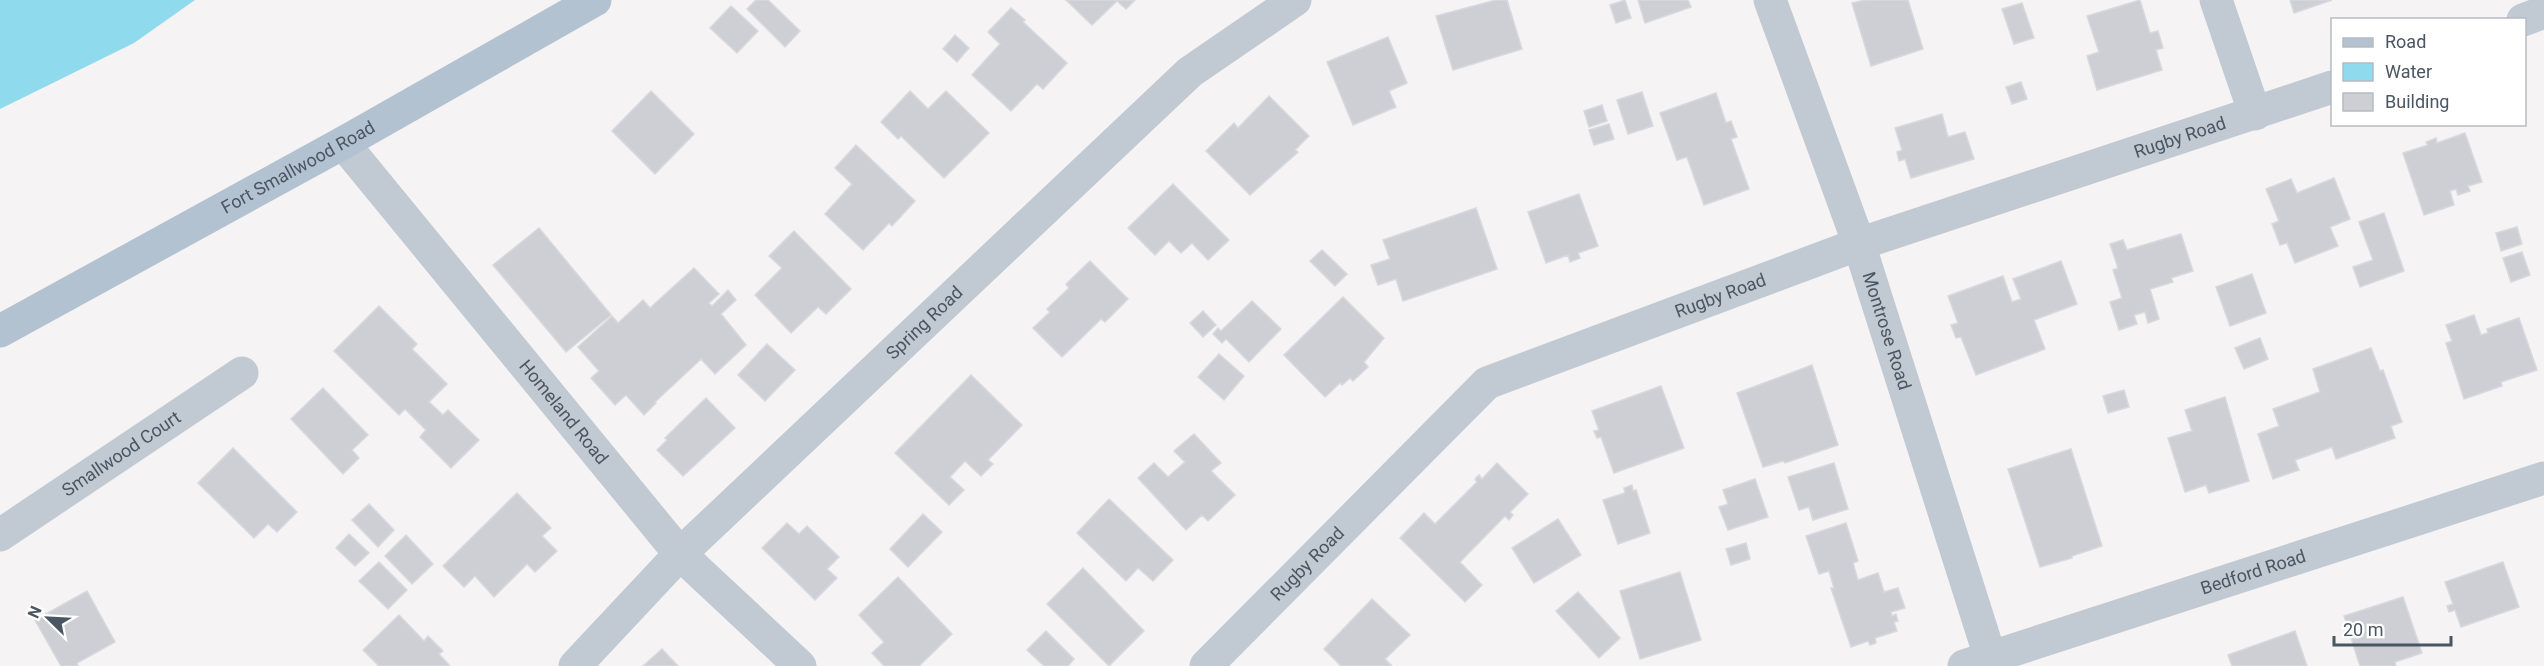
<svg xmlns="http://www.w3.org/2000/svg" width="2544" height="666" font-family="Roboto,sans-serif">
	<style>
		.water { fill: #90daee }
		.building { fill: #cdcfd5; stroke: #d7d9de; stroke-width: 1.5 }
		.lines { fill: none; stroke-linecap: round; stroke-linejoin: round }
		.street { stroke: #c1cad2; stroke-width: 33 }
		.primary { stroke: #b3c2d1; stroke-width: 33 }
		.labels { text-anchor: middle; stroke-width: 4.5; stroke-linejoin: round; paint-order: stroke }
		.street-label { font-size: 18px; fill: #4a5661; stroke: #fff }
	</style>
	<rect width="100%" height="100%" fill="#f5f3f3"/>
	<!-- water -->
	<polygon class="water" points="0,0 195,0 134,43 0,109"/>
	<!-- building -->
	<g class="building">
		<polygon points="756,0 768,0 800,31 785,47 747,9"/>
		<polygon points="1066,0 1135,0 1126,9 1117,1 1092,25"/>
		<polygon points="1496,0 1507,0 1522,49 1453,70 1436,16"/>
		<polygon points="1625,0 1631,18 1616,23 1610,5"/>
		<polygon points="1638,0 1688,0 1691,7 1645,23"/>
		<polygon points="1865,0 1908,0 1923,49 1871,66 1852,3"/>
		<polygon points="2140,0 2150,33 2158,31 2163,48 2156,50 2162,70 2097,90 2087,56 2099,52 2087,16"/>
		<polygon points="2290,0 2332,0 2294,13"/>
		<polygon points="2022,3 2034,38 2014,44 2002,9"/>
		<polygon points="731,6 758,31 737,53 710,28"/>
		<polygon points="1011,8 1025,20 1023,22 1067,63 1043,89 1037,84 1011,111 972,75 1000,44 988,32"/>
		<polygon points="955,35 969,48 957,62 943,49"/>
		<polygon points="1388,37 1407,83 1389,91 1396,107 1353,125 1327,62"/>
		<polygon points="2021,82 2027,99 2012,104 2006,87"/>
		<polygon points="651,91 694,134 655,174 612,131"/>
		<polygon points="910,91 928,109 946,91 989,133 944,178 901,136 898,139 881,122"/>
		<polygon points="1642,92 1653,126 1628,134 1617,100"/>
		<polygon points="1716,93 1726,123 1731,121 1737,137 1731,139 1749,189 1704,205 1687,157 1677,160 1660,113"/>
		<polygon points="1269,96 1309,136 1295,150 1298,152 1250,195 1206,151 1234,123 1238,128"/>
		<polygon points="1602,105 1607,121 1589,127 1584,111"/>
		<polygon points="1942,114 1948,137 1965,132 1974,159 1911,178 1905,159 1899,161 1897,152 1902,150 1895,128"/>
		<polygon points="1609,124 1614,139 1594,145 1589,130"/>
		<polygon points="2465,133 2482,182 2468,186 2470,191 2458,195 2456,189 2450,191 2454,205 2424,215 2403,153 2428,145 2426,142 2436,138 2437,143"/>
		<polygon points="856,145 915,201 892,226 889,223 863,250 825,214 852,184 835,168"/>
		<polygon points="2334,178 2350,219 2330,227 2338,246 2295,263 2287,243 2280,245 2272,224 2279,221 2266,189 2291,179 2297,193"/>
		<polygon points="1173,184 1229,240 1208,260 1192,243 1181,253 1169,241 1155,255 1128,228"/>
		<polygon points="1579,194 1598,246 1578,253 1580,258 1570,262 1568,255 1546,263 1528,212"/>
		<polygon points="1476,208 1497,269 1403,301 1396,279 1378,285 1371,265 1390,259 1383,240"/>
		<polygon points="2384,213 2404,271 2360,287 2353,267 2373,260 2359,222"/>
		<polygon points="2517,227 2522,244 2501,251 2496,233"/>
		<polygon points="539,228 611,315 566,352 493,265"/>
		<polygon points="794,231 851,289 826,314 818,307 791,333 755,295 782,268 769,256"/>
		<polygon points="2181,234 2193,271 2171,278 2173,282 2150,289 2159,319 2148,323 2145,312 2134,315 2137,324 2119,330 2110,302 2122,298 2113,270 2118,268 2110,244 2123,240 2127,250"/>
		<polygon points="1322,250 1347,274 1335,286 1310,261"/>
		<polygon points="2522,252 2530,275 2511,282 2503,258"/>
		<polygon points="1090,261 1128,299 1105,322 1101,319 1062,357 1033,328 1050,312 1047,309 1069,288 1066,284"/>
		<polygon points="2061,261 2077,304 2034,320 2045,349 1976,375 1961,337 1956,338 1951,325 1958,323 1948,296 2003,276 2012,302 2021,299 2013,279"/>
		<polygon points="694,268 719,294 709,303 712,306 728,290 736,300 721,314 746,345 715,374 701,359 655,402 656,403 644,415 626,395 615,405 591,378 599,371 578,347 612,316 618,323 643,300 650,308"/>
		<polygon points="2252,274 2266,313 2230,326 2216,287"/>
		<polygon points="1343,297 1384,338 1364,362 1368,367 1353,381 1350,378 1342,385 1340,383 1325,397 1284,355"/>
		<polygon points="1252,301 1281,329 1249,362 1226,339 1222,343 1213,334 1218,328 1221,331"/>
		<polygon points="379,306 417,344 412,349 447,384 429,402 443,415 448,410 479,440 451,468 420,437 426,430 405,409 399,415 334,351"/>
		<polygon points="1203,311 1216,325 1203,337 1190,323"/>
		<polygon points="2474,315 2481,335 2488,333 2487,329 2519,318 2537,370 2501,382 2502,386 2464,399 2446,343 2452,341 2446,325"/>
		<polygon points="2260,338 2268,359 2244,369 2235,348"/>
		<polygon points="767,344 795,370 765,401 738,375"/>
		<polygon points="2371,348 2380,371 2383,370 2402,422 2391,426 2395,438 2336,459 2332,447 2295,460 2299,470 2273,479 2258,434 2279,426 2273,409 2320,392 2313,369"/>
		<polygon points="1219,354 1244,376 1224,400 1198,377"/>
		<polygon points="1812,365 1838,445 1785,463 1783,461 1763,467 1737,393"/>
		<polygon points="971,375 1022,425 988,460 993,464 981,476 965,461 950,477 964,490 949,505 895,453"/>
		<polygon points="1661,386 1684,448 1614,473 1601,437 1597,438 1594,431 1599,430 1592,411"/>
		<polygon points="323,388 368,435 352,450 359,458 343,474 291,419"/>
		<polygon points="2124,390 2129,407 2108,413 2103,396"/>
		<polygon points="2225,397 2249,481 2209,493 2206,485 2185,492 2168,438 2192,431 2185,410"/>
		<polygon points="706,398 735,428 683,476 657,450 667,440 665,438"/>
		<polygon points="1194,434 1221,463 1211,471 1235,495 1208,521 1202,515 1186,530 1138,478 1154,463 1168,477 1185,462 1174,451"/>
		<polygon points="233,448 297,512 277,532 268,524 254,538 198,483"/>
		<polygon points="2071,449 2102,546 2072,556 2072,558 2040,567 2008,469"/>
		<polygon points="1497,463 1528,494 1510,512 1513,515 1509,520 1505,516 1460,562 1482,585 1465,602 1400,538 1424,513 1435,524 1477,482 1475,479 1479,475 1482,479"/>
		<polygon points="1834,463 1848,509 1813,520 1809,507 1799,510 1788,477"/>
		<polygon points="1755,479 1768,517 1728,530 1719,507 1728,504 1723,490"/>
		<polygon points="1632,485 1633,491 1636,490 1650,533 1618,544 1603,500 1625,493 1624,488"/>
		<polygon points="517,493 551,528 542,536 557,551 535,572 527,564 494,597 475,576 464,587 443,566"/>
		<polygon points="1109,499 1173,560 1153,581 1138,568 1126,581 1077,533"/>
		<polygon points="369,504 394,530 378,547 352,520"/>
		<polygon points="923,514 942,532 908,567 890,549"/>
		<polygon points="1558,519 1581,555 1534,583 1512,548"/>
		<polygon points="787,523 799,534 807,526 839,557 827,569 837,578 815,600 762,548"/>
		<polygon points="1846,523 1858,561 1853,563 1858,580 1878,573 1884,592 1898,588 1905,608 1891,612 1892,616 1896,614 1898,621 1894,622 1897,631 1875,638 1876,643 1870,645 1868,641 1851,647 1831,588 1834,588 1829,571 1819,574 1806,536"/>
		<polygon points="349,534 369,553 355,566 336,548"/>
		<polygon points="406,535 433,564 412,584 385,556"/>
		<polygon points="1746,543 1750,559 1731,565 1726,549"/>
		<polygon points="379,562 407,590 388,609 359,581"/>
		<polygon points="2503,562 2519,607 2461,627 2455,610 2449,612 2447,606 2453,604 2445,582"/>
		<polygon points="1083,568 1144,631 1109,666 1047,604"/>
		<polygon points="1680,572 1701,640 1640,659 1620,591"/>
		<polygon points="898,577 952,634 919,666 884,666 872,653 884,642 859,615"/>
		<polygon points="87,591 115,642 77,663 78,666 61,666 35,620"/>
		<polygon points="1578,592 1620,638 1599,658 1556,611"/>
		<polygon points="2403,597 2422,653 2395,662 2396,666 2360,666 2344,616"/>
		<polygon points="1372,599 1410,635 1385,659 1392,666 1341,666 1324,649"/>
		<polygon points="399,615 424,641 428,636 443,651 439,654 450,666 379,666 363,650"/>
		<polygon points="1046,631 1074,659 1068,666 1044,666 1027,650"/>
		<polygon points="2295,631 2307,666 2232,666 2228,655"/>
		<polygon points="662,649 678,666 643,666"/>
	</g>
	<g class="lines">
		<!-- street -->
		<g class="street">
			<path id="s1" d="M1770,0L1859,244L1993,666"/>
			<polyline points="2216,0 2255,114"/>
			<polyline points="2523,20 2544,12"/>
			<path id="s2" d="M343,143L680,554L800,666"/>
			<path id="s3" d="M0,535L242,373"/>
			<path id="s4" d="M575,666L680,554L1190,72L1295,0"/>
			<path id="s5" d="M1206,666L1487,383L1859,244L2332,87"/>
			<path id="s6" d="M1964,666L2544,478"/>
		</g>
		<!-- primary -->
		<path class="primary" id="s7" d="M0,331L343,143L595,0"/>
	</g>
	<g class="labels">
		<!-- street labels -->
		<g class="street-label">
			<text dy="6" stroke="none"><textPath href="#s5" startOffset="1134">Rugby Road</textPath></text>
			<text dy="6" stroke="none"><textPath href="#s7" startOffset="340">Fort Smallwood Road</textPath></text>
			<text dy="6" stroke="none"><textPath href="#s5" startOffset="648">Rugby Road</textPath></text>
			<text dy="6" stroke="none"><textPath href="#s4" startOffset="490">Spring Road</textPath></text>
			<text dy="6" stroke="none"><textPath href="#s1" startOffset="351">Montrose Road</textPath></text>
			<text dy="6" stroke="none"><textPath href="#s2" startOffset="348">Homeland Road</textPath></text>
			<text dy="6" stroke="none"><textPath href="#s3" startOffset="146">Smallwood Court</textPath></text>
			<text dy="6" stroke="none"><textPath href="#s5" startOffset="144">Rugby Road</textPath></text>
			<text dy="6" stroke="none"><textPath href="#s6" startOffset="304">Bedford Road</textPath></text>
		</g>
	</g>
	<!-- legend -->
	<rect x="2331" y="18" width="195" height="108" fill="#ffffff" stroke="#b7bbc0" stroke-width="1.5"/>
	<rect x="2343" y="38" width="30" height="9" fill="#b3c2d1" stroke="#b7bbc0" stroke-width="1.5"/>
	<text x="2385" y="48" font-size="18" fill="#4a5661">Road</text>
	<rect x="2343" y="63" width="30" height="18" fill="#90daee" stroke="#b7bbc0" stroke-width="1.5"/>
	<text x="2385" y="78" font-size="18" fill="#4a5661">Water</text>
	<rect x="2343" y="93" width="30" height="18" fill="#cdcfd5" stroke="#b7bbc0" stroke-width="1.5"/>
	<text x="2385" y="108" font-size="18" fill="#4a5661">Building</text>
	<!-- north arrow -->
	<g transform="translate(48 618) rotate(294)" stroke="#ffffff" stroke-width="4.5" paint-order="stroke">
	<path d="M0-4.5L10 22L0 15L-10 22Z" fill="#4a5661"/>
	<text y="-9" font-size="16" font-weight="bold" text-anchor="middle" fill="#4a5661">N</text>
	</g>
	<!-- scale -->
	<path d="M2334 636v9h117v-9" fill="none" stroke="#4a5661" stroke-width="3"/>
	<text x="2343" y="636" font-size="18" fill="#4a5661" stroke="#ffffff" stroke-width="4.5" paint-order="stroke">20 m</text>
</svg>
